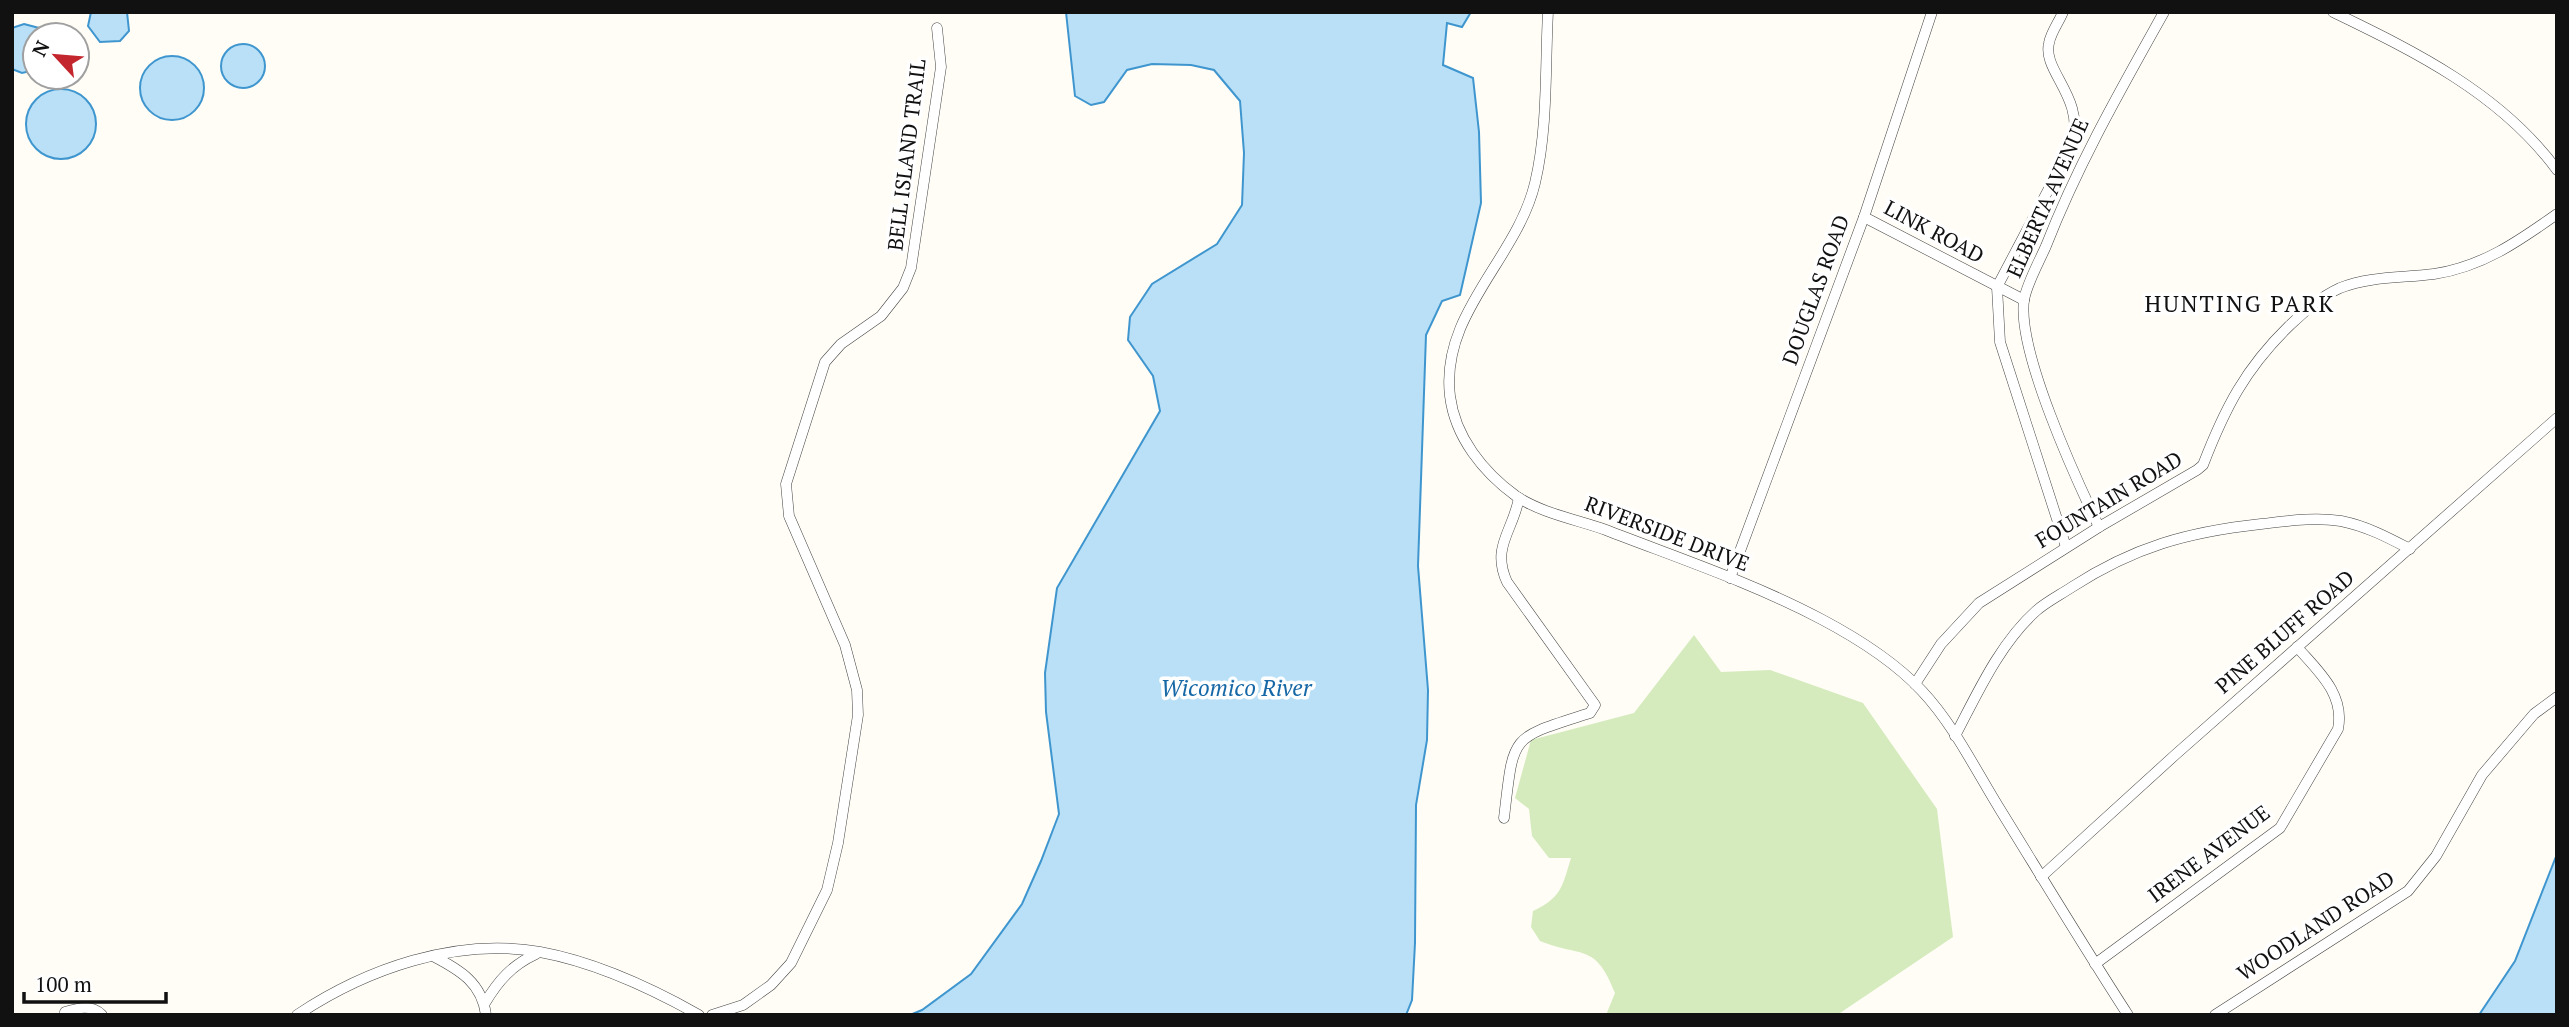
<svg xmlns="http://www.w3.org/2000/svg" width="2569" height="1027" font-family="'PT Serif',serif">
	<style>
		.green { fill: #d5ebbd }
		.water { fill: #b9e0f7; stroke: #3f96cf; stroke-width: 2 }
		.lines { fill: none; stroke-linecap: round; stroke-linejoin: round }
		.minor-casing { stroke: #444; stroke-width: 11 }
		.minor { stroke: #fff; stroke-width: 10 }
		.labels { text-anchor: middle; stroke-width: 7; stroke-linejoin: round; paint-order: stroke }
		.street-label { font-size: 21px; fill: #111; stroke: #fff }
		.neighbourhood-label { font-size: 23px; letter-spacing: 2px; fill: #111; stroke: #fff }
		.water-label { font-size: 23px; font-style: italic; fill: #1768a6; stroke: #fff }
	</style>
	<rect width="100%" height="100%" fill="#fffdf5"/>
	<!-- green -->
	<path class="green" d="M1694,635L1721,672L1770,670L1863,703L1937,809L1953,937L1837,1015H1606L1615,993C1595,942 1582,958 1540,941L1531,927L1533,911C1562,897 1562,887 1571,858H1549L1532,836L1529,809L1515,798L1531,740L1634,713Z"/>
	<!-- water -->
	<g class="water">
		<polygon points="91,12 127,12 129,31 120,41 100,42 88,26"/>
		<polygon points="1066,12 1471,12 1462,27 1447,23 1443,65 1473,78 1479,132 1481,203 1460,295 1442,301 1426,335 1418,566 1428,690 1427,740 1416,805 1415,943 1412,1000 1406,1015 910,1015 922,1010 971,974 1022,904 1041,861 1059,814 1046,712 1045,673 1057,588 1160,411 1153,376 1128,340 1130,317 1152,284 1217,244 1242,205 1244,153 1240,101 1214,70 1191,65 1152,64 1127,70 1104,102 1091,105 1075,96"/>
		<polygon points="24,24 39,28 45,35 35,35 35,70 22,73 12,69 12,28"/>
		<circle cx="243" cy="66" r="22"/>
		<circle cx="172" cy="88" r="32"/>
		<circle cx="61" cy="124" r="35"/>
		<polygon points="2557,854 2557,1015 2479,1015 2515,961"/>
	</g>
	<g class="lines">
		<defs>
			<g id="minor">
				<path d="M1548,12C1545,68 1548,128 1535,183C1517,259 1440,313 1450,396C1455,437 1483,472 1516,496C1541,513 1578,520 1606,530C1678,558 1753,583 1821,619C1857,638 1894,661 1922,691C1954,725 1976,771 2001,811C2043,879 2084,947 2128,1015"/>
				<path d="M2063,12C2059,22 2051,32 2049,43C2042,71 2084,96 2073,143L1997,287L2000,342L2066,547"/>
				<path d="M2333,12C2416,52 2501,94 2557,170"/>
				<polyline points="1864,217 2024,300"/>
				<path d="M2099,527C2076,479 2017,351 2024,300C2027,283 2039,262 2046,246C2078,164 2121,89 2164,12"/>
				<polyline points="1730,578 1864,217 1932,12"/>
				<path d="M1915,684L1941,644L1979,603L2099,527L2197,470L2203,465C2225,408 2245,369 2289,326C2304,312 2320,297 2340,288C2370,276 2403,278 2434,274C2482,267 2519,241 2557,214"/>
				<path d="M1955,736C1977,694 2000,643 2036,611C2046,602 2060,595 2072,587C2134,547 2187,532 2261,524C2288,521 2314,517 2341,521C2366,526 2387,537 2410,549"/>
				<path d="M1504,818C1514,733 1509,739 1590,713L1595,705L1507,582C1491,547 1513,531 1519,498"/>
				<polyline points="2041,877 2175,755 2557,418"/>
				<path d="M433,956C460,970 482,983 486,1015"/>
				<path d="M2095,964L2280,828L2338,729C2345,694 2318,671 2297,647"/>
				<path d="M485,1003C498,981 512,965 536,954"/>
				<path d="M65,1012C78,1008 91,1004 102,1015"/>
				<path d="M297,1015C366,969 456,937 540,952C595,962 651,988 699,1015"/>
				<polyline points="712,1015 743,1005 771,985 791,963 827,890 838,843 858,715 857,690 845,645 789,516 786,484 825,362 841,344 881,316 903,288 911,268 941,67 937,28"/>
				<polyline points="2215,1015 2408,891 2436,856 2482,775 2534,714 2557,697"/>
			</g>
		</defs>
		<!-- minor casing -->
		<use href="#minor" class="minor-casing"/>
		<!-- minor -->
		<use href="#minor" class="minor"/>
	</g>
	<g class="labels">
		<!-- street labels -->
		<g class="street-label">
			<text transform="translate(907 155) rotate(-83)" y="7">BELL ISLAND TRAIL</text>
			<text transform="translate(2048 198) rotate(-66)" y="7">ELBERTA AVENUE</text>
			<text transform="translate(1934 232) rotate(28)" y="7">LINK ROAD</text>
			<text transform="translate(1816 290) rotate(-70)" y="7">DOUGLAS ROAD</text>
			<text transform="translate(2109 500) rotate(-31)" y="7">FOUNTAIN ROAD</text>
			<text transform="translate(1667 534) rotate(21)" y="7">RIVERSIDE DRIVE</text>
			<text transform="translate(2285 632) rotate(-41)" y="7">PINE BLUFF ROAD</text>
			<text transform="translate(2209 854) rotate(-37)" y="7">IRENE AVENUE</text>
			<text transform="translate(2316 926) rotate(-33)" y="7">WOODLAND ROAD</text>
		</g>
		<!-- neighbourhood labels -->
		<g class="neighbourhood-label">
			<text x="2240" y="312">HUNTING PARK</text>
		</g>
		<!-- water labels -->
		<g class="water-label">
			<text x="1236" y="696">Wicomico River</text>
		</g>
	</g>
	<!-- border -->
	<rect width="2569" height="1027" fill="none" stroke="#111111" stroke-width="28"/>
	<!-- north arrow -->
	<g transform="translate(56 56) rotate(296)"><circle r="33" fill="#ffffff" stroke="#a0a0a0" stroke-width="2"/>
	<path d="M0-5L12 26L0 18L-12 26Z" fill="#c4262e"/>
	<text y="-10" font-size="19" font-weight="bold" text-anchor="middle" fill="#111111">N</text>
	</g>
	<!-- scale -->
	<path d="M24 992v10h142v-10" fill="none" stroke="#111111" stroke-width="3.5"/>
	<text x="35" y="992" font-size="21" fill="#111111" stroke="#ffffff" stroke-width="5" paint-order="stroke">100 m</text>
</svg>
